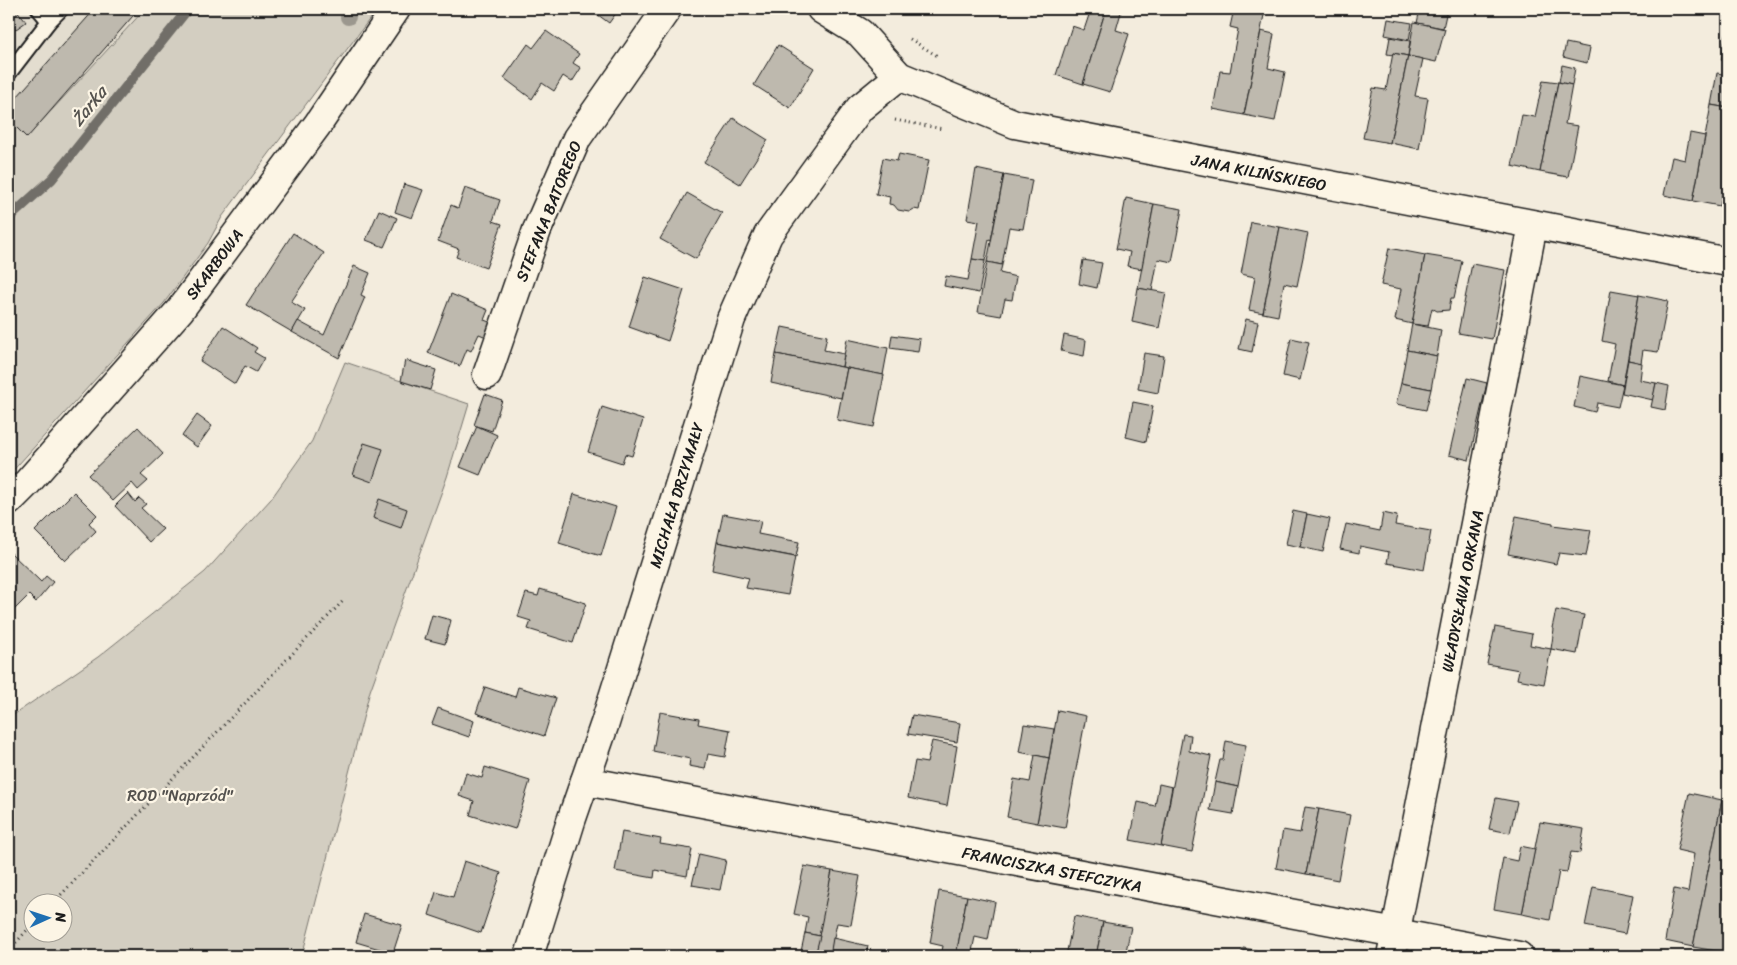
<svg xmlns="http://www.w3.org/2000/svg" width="1737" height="965" font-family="Sriracha,sans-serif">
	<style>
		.built { fill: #e3ddcf }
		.green { fill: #d3cec1; stroke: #78756e; fill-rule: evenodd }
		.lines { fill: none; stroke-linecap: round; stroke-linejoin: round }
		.stream { stroke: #716e68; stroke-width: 10 }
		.building { fill: #beb9ae; stroke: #1c1c1c }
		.lane-casing { stroke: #1c1c1c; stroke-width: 18 }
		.street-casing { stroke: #1c1c1c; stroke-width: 31 }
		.path { stroke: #1c1c1c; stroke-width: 3; stroke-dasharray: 1 4; stroke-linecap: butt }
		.lane { stroke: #fcf5e5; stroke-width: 14 }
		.street { stroke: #fcf5e5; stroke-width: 28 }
		.tree { fill: #9b978e }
		.labels { text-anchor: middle; stroke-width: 4.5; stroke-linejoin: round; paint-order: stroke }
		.street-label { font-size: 16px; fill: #1c1c1c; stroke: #fcf5e5 }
		.park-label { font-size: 16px; fill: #53514e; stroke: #fcf5e5 }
		.water-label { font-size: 18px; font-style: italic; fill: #55534f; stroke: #fcf5e5 }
	</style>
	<rect width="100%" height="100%" fill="#f3ecdd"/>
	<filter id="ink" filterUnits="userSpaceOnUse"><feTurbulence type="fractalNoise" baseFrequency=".02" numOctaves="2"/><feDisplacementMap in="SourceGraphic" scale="10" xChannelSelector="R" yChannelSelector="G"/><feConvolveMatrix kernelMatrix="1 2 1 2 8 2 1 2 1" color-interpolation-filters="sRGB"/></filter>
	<g filter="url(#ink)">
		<!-- built -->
		<polygon class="built" points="9,9 145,9 27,138 9,121"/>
		<!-- green -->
		<g class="green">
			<polygon points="145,9 377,9 222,217 208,243 164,303 9,475 9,121 27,137"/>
			<path d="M345,362L469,404L447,477L370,691L302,956H9V718L98,657L205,572L271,499L312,441ZM32,902H62V932H32Z"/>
		</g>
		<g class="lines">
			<!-- stream -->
			<polyline class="stream" points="9,218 52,179 188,9"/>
		</g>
		<!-- building -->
		<g class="building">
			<polygon points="9,9 16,9 26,22 9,34"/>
			<polygon points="95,9 139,9 27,138 9,120 9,106"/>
			<polygon points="590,9 619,9 609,23"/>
			<polygon points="1091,9 1106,9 1083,84 1056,75 1072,26 1084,30"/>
			<polygon points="1106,9 1122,9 1116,30 1129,34 1110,92 1083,84"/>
			<polygon points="1234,9 1265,10 1244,115 1213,109 1220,71 1230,72 1238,29 1230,27"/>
			<polygon points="1420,9 1447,10 1443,28 1417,23"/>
			<polygon points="1388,19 1412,23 1409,40 1385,35"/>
			<polygon points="1414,22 1445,29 1436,62 1408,56"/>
			<polygon points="1728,26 1728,62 1721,60"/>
			<polygon points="546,31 579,54 573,63 581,68 572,82 563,76 554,91 542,83 532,99 504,78 528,44 533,48"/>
			<polygon points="1261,31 1274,34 1268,68 1285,72 1275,121 1244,115"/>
			<polygon points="1390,37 1410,41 1408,56 1393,53 1393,55 1387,54"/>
			<polygon points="1566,43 1590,48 1587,63 1563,57"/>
			<polygon points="778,45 814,68 790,108 754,85"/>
			<polygon points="1393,53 1408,56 1390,143 1363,138 1373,88 1386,90"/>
			<polygon points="1408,56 1423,59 1415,96 1428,98 1419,149 1390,143"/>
			<polygon points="1562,65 1575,68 1572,85 1559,82"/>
			<polygon points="1717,73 1728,75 1728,108 1711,105"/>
			<polygon points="1543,80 1558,82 1540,172 1512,166 1522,115 1535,117"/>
			<polygon points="1558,82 1572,85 1565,124 1578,126 1568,177 1540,172"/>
			<polygon points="1711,105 1728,108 1728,166 1720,206 1693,201"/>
			<polygon points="733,118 768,140 740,184 704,162"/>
			<polygon points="1690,133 1705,136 1693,201 1664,195 1672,157 1685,160"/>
			<polygon points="899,154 929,160 919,210 914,209 909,212 898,210 894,205 889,204 890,197 876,194 883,158 897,161"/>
			<polygon points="976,169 1004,175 991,240 989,239 985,261 972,259 979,221 967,219"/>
			<polygon points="1004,175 1032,180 1023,229 1009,227 1002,265 987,262"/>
			<polygon points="404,184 423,190 412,218 395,212"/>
			<polygon points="465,188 500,200 493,221 502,224 486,268 456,257 459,249 438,241 451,205 458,208"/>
			<polygon points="687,193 722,213 696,259 660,239"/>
			<polygon points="1126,198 1154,204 1142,269 1127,266 1130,252 1116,249"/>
			<polygon points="1154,204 1182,209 1172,262 1158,259 1152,291 1138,288"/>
			<polygon points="379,210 397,218 384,247 366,240"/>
			<polygon points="1251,222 1280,227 1263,313 1249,310 1255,277 1241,274"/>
			<polygon points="1280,227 1308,233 1297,286 1284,283 1278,316 1263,313"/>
			<polygon points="293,233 324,253 291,302 305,310 292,332 246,305"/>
			<polygon points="1389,248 1425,255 1412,324 1395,320 1401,289 1381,285"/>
			<polygon points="1425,255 1462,261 1454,298 1451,298 1449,310 1437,311 1432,308 1428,326 1412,324"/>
			<polygon points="972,259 985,261 979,293 944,286 946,276 968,280"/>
			<polygon points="1083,260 1102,263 1097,288 1079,284"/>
			<polygon points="987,262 1002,265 1000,273 1016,277 1012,300 1005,299 1001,316 978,312"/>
			<polygon points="1472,264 1505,270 1492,339 1458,333"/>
			<polygon points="354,266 370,273 361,295 365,297 339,358 292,332 298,321 324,335"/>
			<polygon points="645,277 684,290 668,341 629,327"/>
			<polygon points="1138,288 1166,293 1159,328 1132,322"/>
			<polygon points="1611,290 1639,295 1623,385 1608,381 1615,344 1602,341"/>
			<polygon points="451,294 488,310 484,320 495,324 489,338 479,334 471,351 467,349 460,366 428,353"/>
			<polygon points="1639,295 1668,301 1658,352 1643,350 1641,363 1628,360"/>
			<polygon points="1246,319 1258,322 1252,352 1239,349"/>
			<polygon points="1412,324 1441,330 1437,356 1407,350"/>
			<polygon points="223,326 257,348 254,352 264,358 256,372 245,366 235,384 200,361"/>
			<polygon points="782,327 827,336 824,350 844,354 842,367 776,354"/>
			<polygon points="892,335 920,339 918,352 890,348"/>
			<polygon points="1064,335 1086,340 1084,356 1061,351"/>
			<polygon points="1291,338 1309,342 1300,380 1283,376"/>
			<polygon points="847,339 888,348 883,375 842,367"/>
			<polygon points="1407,350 1437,356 1431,389 1401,383"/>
			<polygon points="1144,353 1164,356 1158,393 1138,389"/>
			<polygon points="776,354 847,368 841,398 771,383"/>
			<polygon points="405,360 436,370 430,390 401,381"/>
			<polygon points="1628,360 1642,363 1640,380 1656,383 1653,400 1622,393"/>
			<polygon points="847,368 884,375 874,427 837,420"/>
			<polygon points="1580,376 1623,385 1618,407 1597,403 1595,412 1574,407"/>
			<polygon points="1467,378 1487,383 1469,460 1449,455"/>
			<polygon points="1401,383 1431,389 1426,410 1396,404"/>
			<polygon points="1656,383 1669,386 1665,410 1651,407"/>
			<polygon points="485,394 502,400 492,431 474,425"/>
			<polygon points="1133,402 1153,406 1146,442 1126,437"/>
			<polygon points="602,407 643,420 632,456 625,454 622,463 588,452"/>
			<polygon points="197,415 212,426 197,447 182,436"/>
			<polygon points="477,426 497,435 480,475 460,467"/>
			<polygon points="138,427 163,454 141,475 148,481 138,490 132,483 113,501 88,475"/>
			<polygon points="364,443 383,449 372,482 353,475"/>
			<polygon points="74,492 97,515 89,523 96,531 65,561 35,531"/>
			<polygon points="128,493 135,502 139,498 146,504 141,508 163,529 149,542 115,506"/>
			<polygon points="574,494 616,507 601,556 559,543"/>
			<polygon points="379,499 407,509 401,528 373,518"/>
			<polygon points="1293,511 1307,514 1300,547 1286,544"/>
			<polygon points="1383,513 1397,516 1395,525 1431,531 1424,570 1387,563 1389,552 1360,546 1359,553 1340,549 1346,524 1380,531"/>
			<polygon points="723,514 761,521 758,534 799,542 796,557 717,542"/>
			<polygon points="1307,514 1330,519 1323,552 1300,547"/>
			<polygon points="1516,516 1553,523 1553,525 1591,530 1586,556 1559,553 1556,564 1508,554"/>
			<polygon points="717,542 795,557 788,595 746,588 749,578 712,570"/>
			<polygon points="11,553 41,582 46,576 53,582 36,602 29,595 12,612 9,609 9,556"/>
			<polygon points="540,589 586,603 573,643 528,629 531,621 518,617 526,593 538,596"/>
			<polygon points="1556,610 1584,615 1577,654 1551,649 1554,629 1552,628"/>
			<polygon points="432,615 451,620 445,644 425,639"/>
			<polygon points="1495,627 1532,634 1530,645 1551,649 1544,684 1517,679 1519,670 1487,664"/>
			<polygon points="485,687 515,697 518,687 556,698 544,736 476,713"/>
			<polygon points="438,708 474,721 469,737 432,724"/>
			<polygon points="1058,710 1086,716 1065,828 1037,823"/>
			<polygon points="660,712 699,719 698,724 730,730 725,757 708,754 705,769 689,766 690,759 653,751"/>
			<polygon points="912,715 960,723 957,742 908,734"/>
			<polygon points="1024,724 1054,729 1049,758 1019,752"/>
			<polygon points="1183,734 1191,735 1189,751 1211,756 1192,852 1161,846"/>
			<polygon points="932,741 957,746 947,806 908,798 915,761 927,763"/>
			<polygon points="1226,741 1246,745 1238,787 1215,782 1220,760 1223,760"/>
			<polygon points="1035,755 1049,758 1037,823 1007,817 1014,779 1030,782"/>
			<polygon points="485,767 530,781 515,829 470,815 474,801 459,796 466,773 482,778"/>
			<polygon points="1215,782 1238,787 1233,814 1210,810"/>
			<polygon points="1159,784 1172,787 1161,846 1130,840 1138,802 1155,806"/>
			<polygon points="1689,793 1722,800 1693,947 1665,941 1674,889 1688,892 1694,854 1677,850"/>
			<polygon points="1496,798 1517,802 1510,833 1489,829"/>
			<polygon points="1722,800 1728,801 1728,918 1722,952 1693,947"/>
			<polygon points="1305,807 1319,809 1306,874 1276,868 1283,830 1300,833"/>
			<polygon points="1319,809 1350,815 1338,880 1306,874"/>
			<polygon points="1540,822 1584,829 1580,853 1571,852 1567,872 1559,871 1550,920 1522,914"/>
			<polygon points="622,832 661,839 660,844 692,849 687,876 655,870 654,878 615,871"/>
			<polygon points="1520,846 1535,849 1522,914 1494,909 1503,858 1517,861"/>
			<polygon points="699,854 726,860 720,890 692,885"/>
			<polygon points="464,861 501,873 481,933 429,915 436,892 453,897"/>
			<polygon points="804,866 832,871 820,936 805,933 808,917 794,914"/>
			<polygon points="832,871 860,876 851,925 837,923 830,956 815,956"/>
			<polygon points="1593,887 1633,895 1625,934 1585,926"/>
			<polygon points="939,891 967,896 956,956 941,956 943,946 930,943"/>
			<polygon points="967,896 995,902 988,940 975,937 971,956 956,956"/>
			<polygon points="364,914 402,925 393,953 356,942"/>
			<polygon points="1074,916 1103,922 1096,956 1066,956"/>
			<polygon points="1103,922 1131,927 1125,956 1096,956"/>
			<polygon points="805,933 820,936 815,956 800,956"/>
			<polygon points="833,938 868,946 866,956 830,956"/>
			<polygon points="1243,948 1272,953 1271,956 1241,956"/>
		</g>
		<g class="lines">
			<defs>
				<g id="lane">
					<polyline points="39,9 49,21"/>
					<polyline points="9,73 49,21 61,9"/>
				</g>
				<g id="street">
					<polyline points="821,9 860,33 899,76 1015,124 1728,262"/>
					<polyline points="487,375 537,230 577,138 667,9"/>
					<polyline points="9,501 27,483 180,310 318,124 396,9"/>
					<polyline points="585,781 1519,956"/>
					<polyline points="529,956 571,821 605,723 731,319 768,235 860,108 899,76"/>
					<polyline points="1391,956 1533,225"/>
				</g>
			</defs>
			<!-- lane casing -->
			<use href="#lane" class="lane-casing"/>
			<!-- street casing -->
			<use href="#street" class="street-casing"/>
			<!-- path -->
			<g class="path">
				<polyline points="910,39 939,57"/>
				<polyline points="895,120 943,129"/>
				<polyline points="54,902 344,600"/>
				<polyline points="9,950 32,925"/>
			</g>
			<!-- lane -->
			<use href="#lane" class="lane"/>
			<!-- street -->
			<use href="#street" class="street"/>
		</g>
		<!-- trees -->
		<circle class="tree" cx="348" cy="17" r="8"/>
	</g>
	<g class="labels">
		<!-- street labels -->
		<g class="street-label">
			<text transform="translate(1259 172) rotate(11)" y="6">JANA KILIŃSKIEGO</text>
			<text transform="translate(548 211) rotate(-68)" y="6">STEFANA BATOREGO</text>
			<text transform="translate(214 264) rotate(-53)" y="6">SKARBOWA</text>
			<text transform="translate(676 495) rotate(-73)" y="6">MICHAŁA DRZYMAŁY</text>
			<text transform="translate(1462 591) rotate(-79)" y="6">WŁADYSŁAWA ORKANA</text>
			<text transform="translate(1052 869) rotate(11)" y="6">FRANCISZKA STEFCZYKA</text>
		</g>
		<!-- park labels -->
		<g class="park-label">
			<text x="180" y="801">ROD "Naprzód"</text>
		</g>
		<!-- water labels -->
		<g class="water-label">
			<text transform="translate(89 106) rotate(-51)" y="6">Żarka</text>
		</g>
	</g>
	<!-- margin -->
	<rect width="1737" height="965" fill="none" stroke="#fcf5e5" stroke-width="30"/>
	<rect x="15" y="15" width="1707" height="935" fill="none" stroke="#1c1c1c" stroke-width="2" filter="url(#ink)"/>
	<!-- north arrow -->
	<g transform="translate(48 918) rotate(87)"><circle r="24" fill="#fcf5e5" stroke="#a29e95"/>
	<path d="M0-4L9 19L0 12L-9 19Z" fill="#1f6fb2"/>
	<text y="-8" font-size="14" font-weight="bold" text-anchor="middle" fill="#1c1c1c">N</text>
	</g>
</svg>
